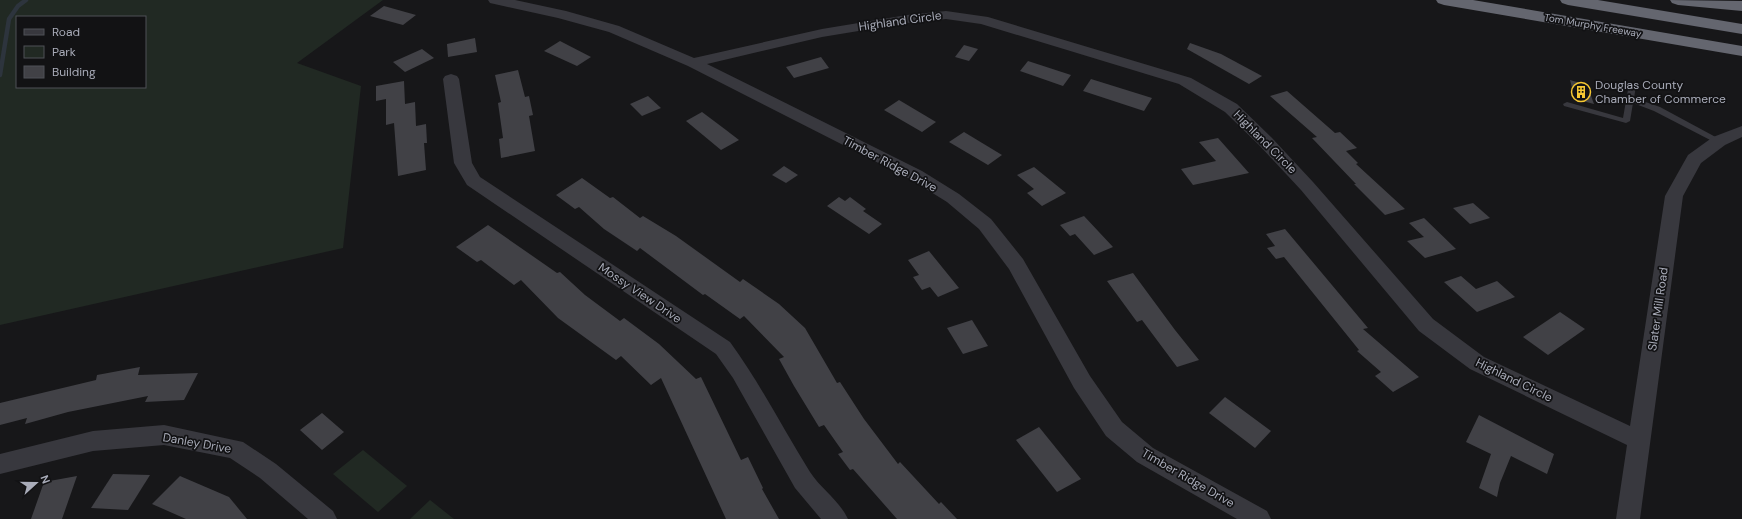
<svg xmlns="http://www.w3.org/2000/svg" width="1742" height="519" font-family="'DM Sans',sans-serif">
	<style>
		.green { fill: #212923; fill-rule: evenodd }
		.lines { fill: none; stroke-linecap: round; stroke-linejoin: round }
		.stream { stroke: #2d343d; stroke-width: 4.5 }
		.building { fill: #414146 }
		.service { fill: #38383e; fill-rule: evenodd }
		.minor { fill: #38383e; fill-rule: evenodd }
		.motorway { fill: #64666f; fill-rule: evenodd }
		.labels { text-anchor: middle; stroke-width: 3.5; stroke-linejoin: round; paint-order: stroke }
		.far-street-label { font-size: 10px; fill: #a9acb9; stroke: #121214 }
		.street-label { font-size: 12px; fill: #a9acb9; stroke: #121214 }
		.poi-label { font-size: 12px; fill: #a9acb9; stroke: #121214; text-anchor: start }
	</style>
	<rect width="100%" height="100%" fill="#171719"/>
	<!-- green -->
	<g class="green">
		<path d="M0,0H383L297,63L361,86L343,248L0,325ZM17,17H145V87H17Z"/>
		<polygon points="363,450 407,486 378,512 333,474"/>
		<polygon points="430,500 454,519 410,519"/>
	</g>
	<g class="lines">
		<!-- stream -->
		<polyline class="stream" points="0,75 9,19 18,6 26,0"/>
	</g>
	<!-- building -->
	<g class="building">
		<polygon points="384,6 416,15 403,25 370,16"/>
		<polygon points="475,38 477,52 448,57 447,44"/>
		<polygon points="560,41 591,57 577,66 544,51"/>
		<polygon points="1190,43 1221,54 1262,76 1249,84 1187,49"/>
		<polygon points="964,45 978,49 969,61 955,57"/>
		<polygon points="422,49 434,58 405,72 393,62"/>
		<polygon points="821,57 829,68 794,78 786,67"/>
		<polygon points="1028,61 1071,75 1063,86 1020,71"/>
		<polygon points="518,70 525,97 529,96 533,115 529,116 535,151 501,158 499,139 503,138 498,103 501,102 495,75"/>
		<polygon points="1091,79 1152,98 1144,111 1083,91"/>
		<polygon points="1570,80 1587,85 1594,104 1575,99"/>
		<polygon points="404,81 405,104 415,102 416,126 426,124 427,143 424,143 426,170 398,176 394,123 386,125 386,99 376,101 376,86"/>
		<polygon points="1287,91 1335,133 1340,132 1357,148 1346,151 1358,163 1356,164 1405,209 1385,215 1354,184 1356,184 1312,138 1317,137 1270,96"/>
		<polygon points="648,96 661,108 642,116 630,104"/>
		<polygon points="899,100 936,122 922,132 884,110"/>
		<polygon points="702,112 726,130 739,140 721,150 686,121"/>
		<polygon points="964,132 1002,155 988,165 949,142"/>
		<polygon points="1218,138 1249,173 1193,185 1181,169 1216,161 1199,142"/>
		<polygon points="784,166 798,175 786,183 772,175"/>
		<polygon points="1034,167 1066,193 1042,206 1027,193 1034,189 1017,175"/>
		<polygon points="582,178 610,198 613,197 640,218 643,216 676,236 740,282 743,279 779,304 805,328 837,383 840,382 864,419 898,464 900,462 939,504 941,502 957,519 897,519 853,469 850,470 838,454 843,452 824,425 819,427 794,386 779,359 784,357 744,316 740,319 705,294 703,295 640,248 637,251 604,229 579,207 575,209 556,195"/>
		<polygon points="839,197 845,201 850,197 866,209 863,211 882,224 869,234 827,206"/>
		<polygon points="1473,203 1490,218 1470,224 1453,208"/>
		<polygon points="1084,216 1113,247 1094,255 1075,234 1070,236 1060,225"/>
		<polygon points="1424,218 1456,249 1425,258 1407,241 1424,237 1409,223"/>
		<polygon points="488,225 557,273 560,272 585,295 620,321 624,318 659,344 696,379 701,377 741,460 748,457 763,488 762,489 779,519 726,519 661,378 651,385 621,356 616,360 558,318 521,280 514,285 481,260 477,262 456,247"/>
		<polygon points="1285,229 1368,328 1363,329 1419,377 1393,392 1375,376 1381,372 1357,351 1359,350 1284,257 1276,259 1267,248 1275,246 1266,234"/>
		<polygon points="929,251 959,288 938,297 930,287 922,290 913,277 919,275 908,260"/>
		<polygon points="1133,273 1175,330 1199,360 1177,367 1142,320 1137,322 1107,281"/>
		<polygon points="1461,276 1476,289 1497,281 1515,297 1477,312 1444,282"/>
		<polygon points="1560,312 1585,329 1548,355 1523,337"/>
		<polygon points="972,320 988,346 963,354 947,328"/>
		<polygon points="140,367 138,375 198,373 184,400 145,402 148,396 68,412 25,424 27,418 0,425 0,403 96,380 97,375"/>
		<polygon points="1225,397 1271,431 1255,448 1209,413"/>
		<polygon points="322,413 344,432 322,450 300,430"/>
		<polygon points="1479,415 1554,454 1547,474 1511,456 1500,483 1497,497 1479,488 1491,454 1466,442"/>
		<polygon points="1039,427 1081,479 1057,492 1016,440"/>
		<polygon points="113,474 150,475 128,510 91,508"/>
		<polygon points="77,476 62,519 31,519 44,482"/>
		<polygon points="180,476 229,497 247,519 186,519 152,504"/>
	</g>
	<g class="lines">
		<!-- service -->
		<polygon class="service" points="1629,84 1632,84 1636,86 1634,98 1660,107 1723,141 1719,144 1716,143 1654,111 1633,103 1630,121 1626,123 1564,106 1563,104 1567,102 1623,118"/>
		<!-- minor -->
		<g class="minor">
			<polygon points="488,0 515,0 566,11 619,26 694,58 822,29 907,15 946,11 988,17 1191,78 1237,104 1272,138 1313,182 1433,319 1484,357 1630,426 1665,196 1688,155 1713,137 1742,126 1742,137 1725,145 1701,163 1683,196 1640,519 1616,519 1627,445 1470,369 1419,331 1301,190 1260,146 1225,112 1179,84 981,24 946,19 907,23 822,37 707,64 922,171 959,194 991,219 1023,259 1090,376 1122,422 1153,448 1267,511 1271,519 1237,519 1137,462 1106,436 1074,388 1009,269 979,229 947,202 910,179 688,66 609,32 558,18 490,3"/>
			<path d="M451,74L457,76L459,79L472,163L480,177L730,342C760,383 783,429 810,472C821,489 839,500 848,519H821L795,488L733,378L716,354L467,185L454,163L443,79L445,76Z"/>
			<polygon points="164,425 243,442 276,464 333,511 337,519 308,519 260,478 230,458 164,445 93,451 0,474 0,454 93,431"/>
		</g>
		<!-- motorway -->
		<g class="motorway">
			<polygon points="1436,0 1473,0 1742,46 1742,56 1444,5 1438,3"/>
			<polygon points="1560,0 1598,0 1742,24 1742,34 1568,5 1562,3"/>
			<polygon points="1670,0 1742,1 1742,11 1678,5 1672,3"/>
		</g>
	</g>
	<!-- icons -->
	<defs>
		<symbol id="building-ring" viewBox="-11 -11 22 22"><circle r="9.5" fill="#121214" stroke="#f6c832" stroke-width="1.5"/><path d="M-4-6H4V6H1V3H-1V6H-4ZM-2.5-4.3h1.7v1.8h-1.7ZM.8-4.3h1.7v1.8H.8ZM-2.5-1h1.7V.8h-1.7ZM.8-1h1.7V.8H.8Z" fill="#f6c832"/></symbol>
	</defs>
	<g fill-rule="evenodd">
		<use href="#building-ring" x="1570" y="81" width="22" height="22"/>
	</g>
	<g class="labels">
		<!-- far-street labels -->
		<g class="far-street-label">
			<text transform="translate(1593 25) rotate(10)" y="4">Tom Murphy Freeway</text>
		</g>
		<!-- street labels -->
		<g class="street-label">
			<text transform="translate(900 21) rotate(-8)" y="4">Highland Circle</text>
			<text transform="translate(1265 142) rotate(45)" y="4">Highland Circle</text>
			<text transform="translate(890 164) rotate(28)" y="4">Timber Ridge Drive</text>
			<text transform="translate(640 293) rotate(34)" y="4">Mossy View Drive</text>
			<text transform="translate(1658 309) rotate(-82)" y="4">Slater Mill Road</text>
			<text transform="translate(1514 380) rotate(26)" y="4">Highland Circle</text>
			<text transform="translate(197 443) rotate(10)" y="4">Danley Drive</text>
			<text transform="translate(1188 478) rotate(30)" y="4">Timber Ridge Drive</text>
		</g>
		<!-- poi labels -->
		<g class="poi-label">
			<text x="1595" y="89">Douglas County<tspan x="1595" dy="14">Chamber of Commerce</tspan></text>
		</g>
	</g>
	<!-- legend -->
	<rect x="16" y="16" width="130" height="72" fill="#121214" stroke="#4e5056"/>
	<rect x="24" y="29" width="20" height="6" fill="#38383e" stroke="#4e5056"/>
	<text x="52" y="36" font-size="12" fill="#a9acb9">Road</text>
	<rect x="24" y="46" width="20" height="12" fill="#212923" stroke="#4e5056"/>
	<text x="52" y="56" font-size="12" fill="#a9acb9">Park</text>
	<rect x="24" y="66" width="20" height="12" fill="#414146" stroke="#4e5056"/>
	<text x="52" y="76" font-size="12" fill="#a9acb9">Building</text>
	<!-- north arrow -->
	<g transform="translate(36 483) rotate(69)" stroke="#121214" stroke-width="3" paint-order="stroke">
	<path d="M0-3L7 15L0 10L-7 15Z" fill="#a9acb9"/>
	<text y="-6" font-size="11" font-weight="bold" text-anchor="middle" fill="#a9acb9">N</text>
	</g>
</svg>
